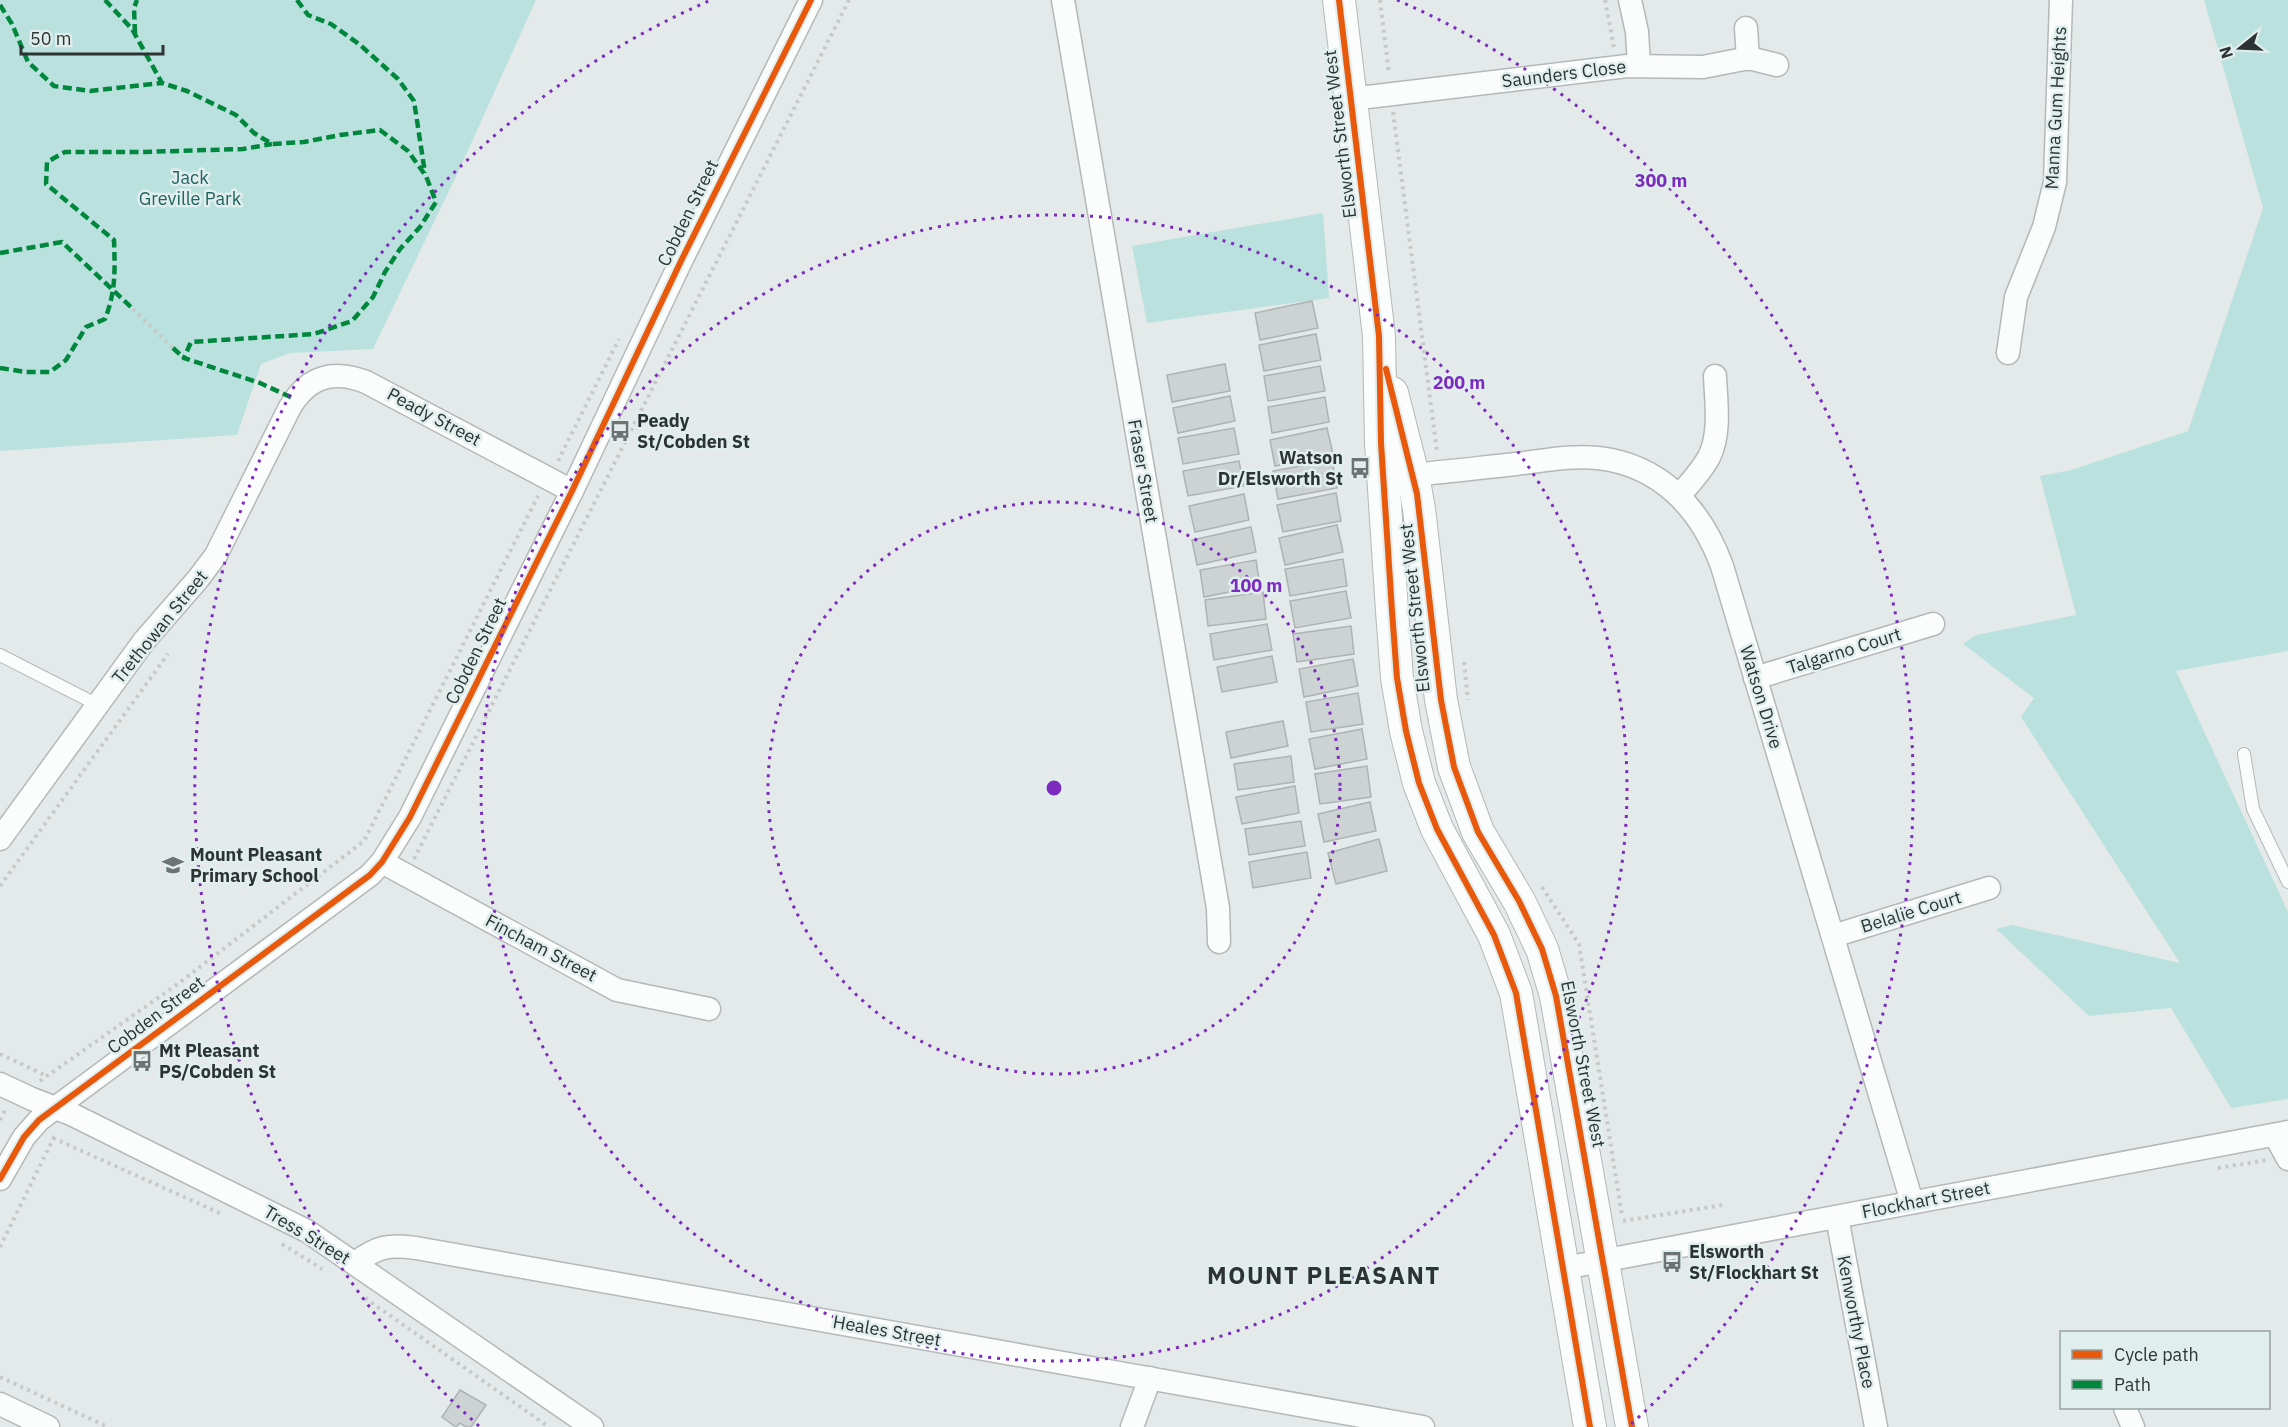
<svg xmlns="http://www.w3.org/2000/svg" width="2288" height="1427" font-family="'IBM Plex Sans',sans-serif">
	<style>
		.green { fill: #bbe1de }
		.building { fill: #cdd3d2; stroke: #adb2b2; stroke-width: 1.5 }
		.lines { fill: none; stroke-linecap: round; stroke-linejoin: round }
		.lane-casing { stroke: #b4b8b8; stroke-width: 14 }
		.street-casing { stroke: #b4b8b8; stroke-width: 25 }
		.secondary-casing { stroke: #b4b8b8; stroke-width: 34 }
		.path { stroke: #c7c9c9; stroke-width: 4; stroke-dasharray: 3 4.5; stroke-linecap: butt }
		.lane { stroke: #fbfcfc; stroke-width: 12 }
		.street { stroke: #fbfcfc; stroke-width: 22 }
		.secondary { stroke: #fbfcfc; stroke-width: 32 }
		.quiet { stroke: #00873e; stroke-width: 4.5; stroke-dasharray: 9 4.5; stroke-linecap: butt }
		.cycleway-casing { stroke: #e0eeed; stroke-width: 10 }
		.cycleway { stroke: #e8590c; stroke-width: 6 }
		.ring { fill: none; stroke: #7b2cbf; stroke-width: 3; stroke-dasharray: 3 6 }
		.labels { text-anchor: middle; stroke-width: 5; stroke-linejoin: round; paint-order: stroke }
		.street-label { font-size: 18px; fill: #2d3232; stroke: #e0eeed }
		.park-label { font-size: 18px; fill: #206360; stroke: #e0eeed }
		.poi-label { font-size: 18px; font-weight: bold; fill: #2d3232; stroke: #e0eeed; text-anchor: start }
		.district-label { font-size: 24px; font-weight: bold; letter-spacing: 1.5px; fill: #2d3232; stroke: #e0eeed }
		.centre { fill: #7b2cbf; stroke: #e0eeed; stroke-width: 3 }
		.ring-label { font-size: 18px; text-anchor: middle; font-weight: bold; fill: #7b2cbf; stroke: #e0eeed; stroke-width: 5; stroke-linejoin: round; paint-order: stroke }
	</style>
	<rect width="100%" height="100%" fill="#e4eaea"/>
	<!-- green -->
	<g class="green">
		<polygon points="0,0 536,0 460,168 373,349 290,353 261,364 237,435 0,451"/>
		<polygon points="2204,0 2288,0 2288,651 2176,671 2288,912 2288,1099 2231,1108 2171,1008 2089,1016 1996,929 2012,925 2180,963 2021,717 2034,698 1963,644 1976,635 2076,615 2040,476 2071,470 2188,431 2263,208"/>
		<polygon points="1323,213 1329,298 1147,323 1132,246"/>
	</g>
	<!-- building -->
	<g class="building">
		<polygon points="1312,301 1318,328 1260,340 1255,313"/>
		<polygon points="1316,334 1321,360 1264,371 1259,345"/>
		<polygon points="1225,364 1230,391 1172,402 1167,375"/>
		<polygon points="1320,366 1325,391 1268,401 1264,376"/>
		<polygon points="1230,396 1235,421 1178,433 1173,408"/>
		<polygon points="1325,397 1329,422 1272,433 1268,407"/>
		<polygon points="1234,428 1239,454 1183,464 1178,438"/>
		<polygon points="1327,428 1333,454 1275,466 1270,440"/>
		<polygon points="1332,460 1337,488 1278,499 1273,471"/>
		<polygon points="1239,461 1244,486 1188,496 1183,471"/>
		<polygon points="1336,493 1341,521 1283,532 1277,505"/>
		<polygon points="1244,494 1249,520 1195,532 1189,506"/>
		<polygon points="1337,525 1343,552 1285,565 1279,538"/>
		<polygon points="1251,527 1256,552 1197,565 1192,540"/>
		<polygon points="1343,559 1347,586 1290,596 1285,569"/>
		<polygon points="1256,560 1260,586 1204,597 1200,570"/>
		<polygon points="1346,591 1351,618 1295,628 1290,601"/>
		<polygon points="1263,592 1266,619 1208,626 1205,600"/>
		<polygon points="1267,624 1272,650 1214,660 1210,634"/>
		<polygon points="1351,626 1354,654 1297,662 1293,634"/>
		<polygon points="1272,656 1277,682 1222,692 1217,667"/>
		<polygon points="1353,659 1358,686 1304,697 1299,669"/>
		<polygon points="1358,693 1363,724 1311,732 1306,702"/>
		<polygon points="1283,721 1288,746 1231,758 1226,732"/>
		<polygon points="1362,729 1367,759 1315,769 1309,739"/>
		<polygon points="1291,756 1294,782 1238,790 1234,764"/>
		<polygon points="1367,766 1371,797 1320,804 1315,774"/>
		<polygon points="1295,786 1299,813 1242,824 1236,797"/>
		<polygon points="1370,802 1376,831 1324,842 1318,814"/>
		<polygon points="1301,821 1305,846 1249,855 1245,829"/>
		<polygon points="1379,839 1387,871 1336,884 1328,853"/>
		<polygon points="1307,852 1311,878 1253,888 1249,862"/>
		<polygon points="460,1390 486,1405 471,1427 466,1427 460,1423 456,1427 442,1417"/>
	</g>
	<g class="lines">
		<defs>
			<g id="lane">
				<polyline points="0,655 98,705"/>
				<polyline points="2244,754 2253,809 2288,882"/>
			</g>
			<g id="street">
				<polyline points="1063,0 1218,908 1219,942"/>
				<polyline points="1630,0 1637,32 1639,65"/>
				<polyline points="1746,28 1748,59"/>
				<polyline points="1351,99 1627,66 1703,67 1749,58 1777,65"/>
				<polyline points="2008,353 2016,297 2044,227 2055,182 2061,0"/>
				<path d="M1398,476C1437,473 1477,468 1516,464C1543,461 1571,455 1598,458C1661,465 1701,509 1722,566L1912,1202"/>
				<path d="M1679,496C1689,484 1701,472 1709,457C1721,433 1716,402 1715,376"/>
				<polyline points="1755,678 1933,624"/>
				<path d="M0,839L144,641L198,579L216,555L289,409C307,377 332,369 366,382L572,491"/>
				<polyline points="382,862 617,990 709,1009"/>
				<polyline points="1833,936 1989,888"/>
				<polyline points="0,1084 32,1099 71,1114 307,1231 592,1427"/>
				<polyline points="2275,1135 2288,1159"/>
				<polyline points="0,1179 24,1137 39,1120 339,898 370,875 382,862 410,817 572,491 681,261 811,0"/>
				<polyline points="1837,1217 1876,1427"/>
				<path d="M355,1263C377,1247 388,1244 416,1248L1423,1427"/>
				<polyline points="1564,1268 2288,1132"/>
				<polyline points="0,1404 48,1427"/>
				<polyline points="2125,1408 2133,1427"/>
				<polyline points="1132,1427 1150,1378"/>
			</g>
			<g id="secondary">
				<polyline points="1339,0 1379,336 1381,443 1392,611 1397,678 1406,731 1419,783 1437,829 1494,935 1516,993 1590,1427"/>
				<polyline points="1392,393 1413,475 1419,509 1441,700 1454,767 1478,832 1519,901 1542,949 1556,996 1632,1427"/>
			</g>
		</defs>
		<!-- lane casing -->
		<use href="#lane" class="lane-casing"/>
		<!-- street casing -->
		<use href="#street" class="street-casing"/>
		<!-- secondary casing -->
		<use href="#secondary" class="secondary-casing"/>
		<!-- path -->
		<g class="path">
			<polyline points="1380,0 1389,74"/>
			<polyline points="1605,0 1614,48"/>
			<polyline points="1393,112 1437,452"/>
			<polyline points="133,309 173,348"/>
			<polyline points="558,461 619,339"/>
			<polyline points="1464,662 1468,700"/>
			<polyline points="414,859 849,0"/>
			<polyline points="0,886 168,654"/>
			<polyline points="1542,887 1579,944 1622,1216"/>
			<polyline points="0,1054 47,1076"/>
			<polyline points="40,1081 179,983 364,841 538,496"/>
			<polyline points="0,1120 6,1108"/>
			<polyline points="53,1138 224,1215"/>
			<polyline points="2218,1168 2267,1160"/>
			<polyline points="1623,1221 1723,1205"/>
			<polyline points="282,1244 322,1269"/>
			<polyline points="0,1247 55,1135"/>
			<polyline points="365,1298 549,1427"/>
			<polyline points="0,1377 108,1427"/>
		</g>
		<!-- lane -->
		<use href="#lane" class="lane"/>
		<!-- street -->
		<use href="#street" class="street"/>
		<!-- secondary -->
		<use href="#secondary" class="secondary"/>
		<!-- quiet -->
		<g class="quiet">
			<polyline points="105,0 132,29 162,83 187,91 236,115 254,133 272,144 304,142 340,135 380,130 408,151 426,176 436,202 420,227 400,249 385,272 373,297 352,321 314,334 191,342 184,358 260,383 295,399"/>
			<polyline points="297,0 308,15 331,24 359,44 398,79 414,101 425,173"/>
			<polyline points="0,5 12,24 28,62 54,86 90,91 162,83"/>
			<polyline points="135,33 134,8 137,0"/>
			<polyline points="0,253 62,242 133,309"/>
			<polyline points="173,348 184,358"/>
			<path d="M0,368L26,372H50L66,360L86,327L105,319C116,291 115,270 114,240L46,184L47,162L65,152H142L243,149L272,144"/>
		</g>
		<defs>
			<g id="cycleway">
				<polyline points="1339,0 1379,336 1381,443 1392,611 1397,678 1406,731 1419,783 1437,829 1494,935 1516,993 1590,1427"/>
				<polyline points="1386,369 1417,494 1441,700 1454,767 1478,832 1519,901 1542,949 1556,996 1632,1427"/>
				<polyline points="0,1179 24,1137 39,1120 339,898 370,875 382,862 410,817 572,491 681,261 811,0"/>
			</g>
		</defs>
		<!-- cycleway casing -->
		<use href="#cycleway" class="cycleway-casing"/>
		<!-- cycleway -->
		<use href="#cycleway" class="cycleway"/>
	</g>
	<!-- distance rings -->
	<g class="ring">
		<circle cx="1054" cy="788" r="286"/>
		<circle cx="1054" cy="788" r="573"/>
		<path d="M479 1426A859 859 0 0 1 711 0M1397 0A859 859 0 0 1 1629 1426"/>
	</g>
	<!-- icons -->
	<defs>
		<symbol id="bus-bare" viewBox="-9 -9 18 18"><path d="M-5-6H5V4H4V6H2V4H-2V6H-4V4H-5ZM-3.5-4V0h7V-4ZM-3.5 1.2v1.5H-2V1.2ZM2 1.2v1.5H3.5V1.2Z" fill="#6d7272" stroke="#e0eeed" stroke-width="2.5" paint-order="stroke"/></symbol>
		<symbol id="school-bare" viewBox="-9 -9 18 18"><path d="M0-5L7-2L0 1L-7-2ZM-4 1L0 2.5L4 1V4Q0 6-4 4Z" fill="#6d7272" stroke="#e0eeed" stroke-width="2.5" paint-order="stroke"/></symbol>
	</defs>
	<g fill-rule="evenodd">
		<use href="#bus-bare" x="605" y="416" width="30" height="30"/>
		<use href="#bus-bare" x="1345" y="453" width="30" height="30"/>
		<use href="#school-bare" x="158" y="850" width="30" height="30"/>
		<use href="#bus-bare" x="127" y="1046" width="30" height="30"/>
		<use href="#bus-bare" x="1657" y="1247" width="30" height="30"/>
	</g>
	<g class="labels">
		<!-- street labels -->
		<g class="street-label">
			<text transform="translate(1564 74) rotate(-7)" y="6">Saunders Close</text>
			<text transform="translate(2056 108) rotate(-87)" y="6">Manna Gum Heights</text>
			<text transform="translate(1340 134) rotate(-97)" y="6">Elsworth Street West</text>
			<text transform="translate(688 213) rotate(-64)" y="6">Cobden Street</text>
			<text transform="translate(434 417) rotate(28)" y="6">Peady Street</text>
			<text transform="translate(1143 471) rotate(80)" y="6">Fraser Street</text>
			<text transform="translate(1415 608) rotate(-96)" y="6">Elsworth Street West</text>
			<text transform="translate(160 627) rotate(-51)" y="6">Trethowan Street</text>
			<text transform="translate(476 651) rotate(-64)" y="6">Cobden Street</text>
			<text transform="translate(1844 651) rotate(-17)" y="6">Talgarno Court</text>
			<text transform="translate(1761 697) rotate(73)" y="6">Watson Drive</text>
			<text transform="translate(1911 912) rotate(-17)" y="6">Belalie Court</text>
			<text transform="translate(541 948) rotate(28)" y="6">Fincham Street</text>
			<text transform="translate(156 1015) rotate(-37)" y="6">Cobden Street</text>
			<text transform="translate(1583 1064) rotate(79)" y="6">Elsworth Street West</text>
			<text transform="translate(1926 1200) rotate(-11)" y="6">Flockhart Street</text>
			<text transform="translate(307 1235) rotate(31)" y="6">Tress Street</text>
			<text transform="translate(1856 1322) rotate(79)" y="6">Kenworthy Place</text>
			<text transform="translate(887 1331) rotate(10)" y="6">Heales Street</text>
		</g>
		<!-- park labels -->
		<g class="park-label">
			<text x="190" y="184">Jack<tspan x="190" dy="21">Greville Park</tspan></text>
		</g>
		<!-- poi labels -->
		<g class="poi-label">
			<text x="637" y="427">Peady<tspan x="637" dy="21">St/Cobden St</tspan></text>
			<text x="1343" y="464" text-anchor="end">Watson<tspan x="1343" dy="21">Dr/Elsworth St</tspan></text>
			<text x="190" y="861">Mount Pleasant<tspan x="190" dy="21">Primary School</tspan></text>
			<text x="159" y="1057">Mt Pleasant<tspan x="159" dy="21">PS/Cobden St</tspan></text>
			<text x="1689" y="1258">Elsworth<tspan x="1689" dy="21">St/Flockhart St</tspan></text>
		</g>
		<!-- district labels -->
		<g class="district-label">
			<text x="1324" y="1284">MOUNT PLEASANT</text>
		</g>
	</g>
	<circle cx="1054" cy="788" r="9" class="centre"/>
	<g class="ring-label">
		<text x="1661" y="187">300 m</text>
		<text x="1459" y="389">200 m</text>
		<text x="1256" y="592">100 m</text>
	</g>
	<!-- legend -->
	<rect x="2060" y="1331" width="210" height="78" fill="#e0eeed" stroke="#98a3a2" stroke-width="1.5"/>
	<rect x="2072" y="1350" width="30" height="9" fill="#e8590c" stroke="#98a3a2" stroke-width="1.5"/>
	<text x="2114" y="1361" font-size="18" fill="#2d3232">Cycle path</text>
	<rect x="2072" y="1380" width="30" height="9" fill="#00873e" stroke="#98a3a2" stroke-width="1.5"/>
	<text x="2114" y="1391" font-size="18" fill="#2d3232">Path</text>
	<!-- north arrow -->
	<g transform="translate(2240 48) rotate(252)" stroke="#e0eeed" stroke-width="4.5" paint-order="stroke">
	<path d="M0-4.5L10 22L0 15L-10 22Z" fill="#2d3232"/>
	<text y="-9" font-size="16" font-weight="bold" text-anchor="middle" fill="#2d3232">N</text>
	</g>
	<!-- scale -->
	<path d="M21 45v9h142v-9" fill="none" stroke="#2d3232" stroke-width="3"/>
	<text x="30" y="45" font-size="18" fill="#2d3232" stroke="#e0eeed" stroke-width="4.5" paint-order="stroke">50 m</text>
</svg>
